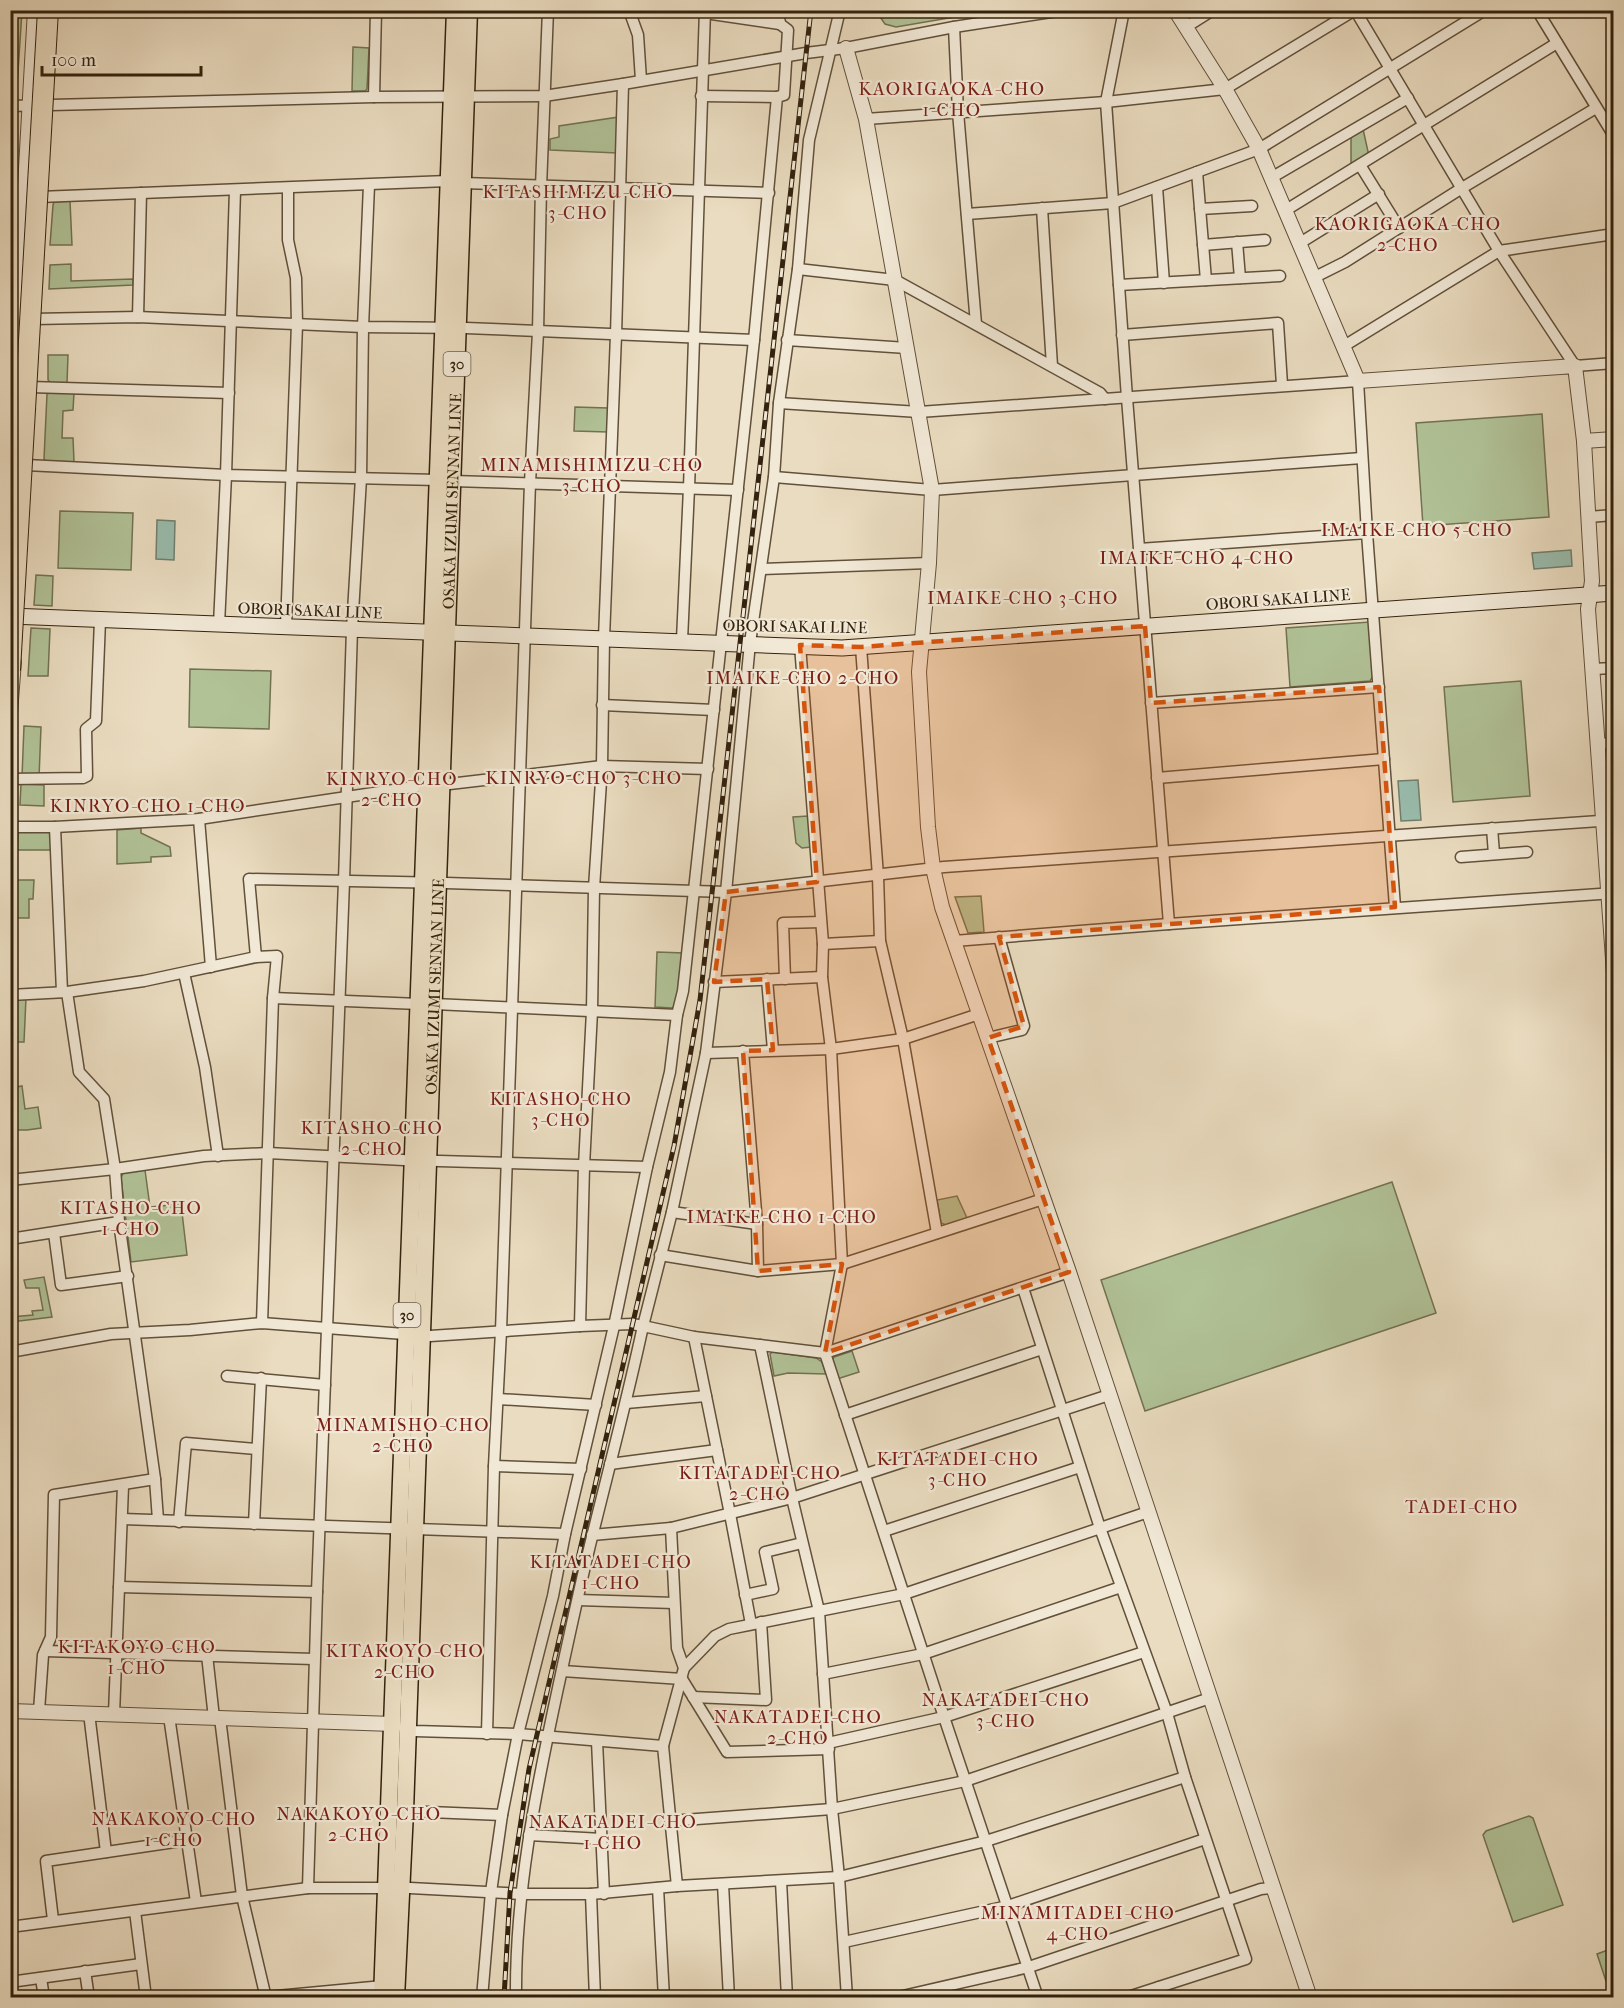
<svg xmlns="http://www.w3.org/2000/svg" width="1624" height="2008" font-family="'IM FELL French Canon',serif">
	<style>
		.green { fill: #b1c297; stroke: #727252; stroke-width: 1.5 }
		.water { fill: #99bcad; stroke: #707e6d; stroke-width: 1.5 }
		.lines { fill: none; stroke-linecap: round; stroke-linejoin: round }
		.minor-casing { stroke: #61503a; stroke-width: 13 }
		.tertiary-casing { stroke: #61503a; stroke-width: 16 }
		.secondary-casing { stroke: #33220d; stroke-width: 17 }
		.primary-casing { stroke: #33220d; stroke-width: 19 }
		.minor { stroke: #f1e8d6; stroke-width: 10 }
		.tertiary { stroke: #f1e8d6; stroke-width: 14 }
		.secondary { stroke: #f1e8d6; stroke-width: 15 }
		.primary { stroke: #eadcc0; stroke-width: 16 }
		.rail-casing { stroke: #33220d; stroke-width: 5 }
		.rail { stroke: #f1e8d6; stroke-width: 3; stroke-dasharray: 9; stroke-linecap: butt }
		.motorway-bridge-casing { stroke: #33220d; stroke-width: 22; stroke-linecap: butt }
		.motorway-bridge { stroke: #eadcc0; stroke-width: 20 }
		.marked { fill: #d6540c; fill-opacity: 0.2; stroke: #d6540c; stroke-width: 4.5; stroke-dasharray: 12 8; stroke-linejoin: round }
		.labels { text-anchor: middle; stroke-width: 4.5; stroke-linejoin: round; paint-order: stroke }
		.shield { fill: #f1e8d6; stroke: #6c5d49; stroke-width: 1.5 }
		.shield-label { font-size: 15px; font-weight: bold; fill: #33220d }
		.street-label { font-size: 16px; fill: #33220d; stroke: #f1e8d6 }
		.neighbourhood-label { font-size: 18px; letter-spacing: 1.5px; fill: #7a1f14; stroke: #f1e8d6 }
	</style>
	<rect width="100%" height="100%" fill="#eadcc0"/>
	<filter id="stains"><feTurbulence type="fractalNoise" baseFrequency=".00333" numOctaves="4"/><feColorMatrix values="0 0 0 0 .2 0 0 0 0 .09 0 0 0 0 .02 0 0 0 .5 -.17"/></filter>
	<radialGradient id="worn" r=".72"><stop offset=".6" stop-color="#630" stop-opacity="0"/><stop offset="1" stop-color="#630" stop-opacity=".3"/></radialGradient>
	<!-- green -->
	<g class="green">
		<polygon points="10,11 22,11 16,102 11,102"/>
		<polygon points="876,11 990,11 896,27 885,24"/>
		<polygon points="353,47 369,48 367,89 365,91 352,91"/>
		<polygon points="619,117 617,153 550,150 550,139 559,137 559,126"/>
		<polygon points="1363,129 1369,156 1351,164 1351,137"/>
		<polygon points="70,201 72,245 50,245 53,205 54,202"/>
		<polygon points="71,264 71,281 133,279 133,285 49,289 50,265"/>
		<polygon points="48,355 68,355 67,383 51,383 48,380"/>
		<polygon points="51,392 74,393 73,410 63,411 62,438 73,438 74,462 46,461 44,459 47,394"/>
		<polygon points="575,407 608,408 608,432 574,431"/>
		<polygon points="1542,414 1549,517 1423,526 1416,423"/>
		<polygon points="60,511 133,513 131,570 58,568"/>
		<polygon points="36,575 53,576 52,606 34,605"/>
		<polygon points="1370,622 1373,676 1370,681 1290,687 1286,628"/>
		<polygon points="31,628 50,629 48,676 28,676"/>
		<polygon points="190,669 271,671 269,729 189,727"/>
		<polygon points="1521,681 1530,796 1453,802 1444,687"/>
		<polygon points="24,726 41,727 39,778 22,777"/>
		<polygon points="21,784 44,785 44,806 20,805"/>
		<polygon points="808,816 811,847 802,848 796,843 793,817"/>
		<polygon points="141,828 141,833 170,847 171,856 151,857 151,862 117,864 117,830"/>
		<polygon points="50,830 53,850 17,850 18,831"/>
		<polygon points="14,880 34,880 33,899 29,899 29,918 13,918"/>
		<polygon points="981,896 984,932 968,933 955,897"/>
		<polygon points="657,952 684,953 676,1005 672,1008 655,1007"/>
		<polygon points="26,998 24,1042 11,1042 10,999"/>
		<polygon points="22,1086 25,1109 38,1107 41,1128 27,1130 11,1130 11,1088"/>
		<polygon points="145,1170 150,1207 181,1204 187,1255 131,1262 121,1178 123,1173"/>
		<polygon points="1392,1182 1436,1313 1145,1411 1101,1280"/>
		<polygon points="957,1196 967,1218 946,1225 941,1223 937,1200"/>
		<polygon points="44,1277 52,1317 11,1322 11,1317 33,1315 32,1311 43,1310 39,1288 26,1288 24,1280"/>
		<polygon points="852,1351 859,1372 837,1379 831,1362 834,1357"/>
		<polygon points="773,1352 816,1358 822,1362 826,1374 788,1373 774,1376 770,1354"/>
		<polygon points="1529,1816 1533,1818 1563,1905 1513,1922 1483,1835 1486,1831"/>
		<polygon points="1613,1948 1613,1979 1606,1981 1597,1954"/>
	</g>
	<!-- water -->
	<g class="water">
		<polygon points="157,520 175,521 174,560 156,559"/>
		<polygon points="1571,550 1572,566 1534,569 1532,553"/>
		<polygon points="1418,780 1421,820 1401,821 1398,781"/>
	</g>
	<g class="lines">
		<defs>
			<g id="minor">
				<polyline points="629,10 638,35 641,80"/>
				<polyline points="1124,10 1106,102 1127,398 1169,924"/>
				<polyline points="1355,10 1499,251 1575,366 1614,363"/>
				<polyline points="1537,10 1614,136"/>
				<polyline points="705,13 780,24 778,10"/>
				<polyline points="954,27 958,112 976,324"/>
				<polyline points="1186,27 1213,10"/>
				<polyline points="701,96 777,97"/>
				<polyline points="374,97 376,10"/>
				<polyline points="10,106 374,97 544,96 623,84 806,53 846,48 954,27 1064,10"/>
				<polyline points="866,119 1106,102 1225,89 1355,10"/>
				<polyline points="1360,165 1399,228"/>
				<polyline points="1197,172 1206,280"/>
				<polyline points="1271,178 1408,98"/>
				<polyline points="463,183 769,193"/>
				<polyline points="1157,187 1164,283"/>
				<polyline points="39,197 448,181"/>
				<polyline points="1042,208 1052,366"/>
				<polyline points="1200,209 1252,206"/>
				<polyline points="1286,210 1557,43"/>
				<polyline points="967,214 1113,203 1259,149 1485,10"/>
				<polyline points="1237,242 1240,278"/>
				<polyline points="1300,243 1379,194"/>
				<polyline points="1203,245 1265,240"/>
				<polyline points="798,269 895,280 1100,393 1105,399"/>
				<polyline points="1315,277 1345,262 1462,188 1596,108"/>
				<polyline points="1119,285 1280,276"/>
				<polyline points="10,316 33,319 138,317 363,327 466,328 754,340"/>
				<polyline points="138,317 141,193"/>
				<polyline points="1122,335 1278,323 1282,385"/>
				<polyline points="787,340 907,348"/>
				<polyline points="1344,346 1499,251 1614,234"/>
				<polyline points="30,387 229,393"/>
				<polyline points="779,403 919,412 1358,381 1367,533 1395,907"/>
				<polyline points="26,465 226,475 438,480"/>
				<polyline points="774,477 932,490 1362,458"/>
				<polyline points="453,481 738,490"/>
				<polyline points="1588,517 1614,515"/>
				<polyline points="1139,549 1367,533"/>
				<polyline points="762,569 929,563"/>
				<polyline points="219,625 226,475 235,190"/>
				<polyline points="286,627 297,324 296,278 288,240 288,188"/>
				<polyline points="682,640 689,488 705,10"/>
				<polyline points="800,645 823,944 822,977 831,1049 842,1264 825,1353 944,1717 1038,1998"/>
				<polyline points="861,647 878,876 880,941 903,1039 937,1233"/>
				<polyline points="1592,669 1614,668"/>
				<polyline points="1151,703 1379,687"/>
				<polyline points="602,705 714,710"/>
				<polyline points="1598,744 1614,743"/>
				<polyline points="1157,778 1384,759"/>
				<polyline points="10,779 83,778 87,776 86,729 96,721 100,620"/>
				<polyline points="441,785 602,766 708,769"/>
				<polyline points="199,819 211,967"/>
				<polyline points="10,827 55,827 199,819 427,785"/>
				<polyline points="55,827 62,992"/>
				<polyline points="1492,828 1494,854"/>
				<polyline points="1461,857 1527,852"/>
				<polyline points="954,941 1169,924 1614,893"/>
				<polyline points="823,944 880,941"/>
				<polyline points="184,973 205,1067 218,1156"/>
				<polyline points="767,979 773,1050"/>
				<polyline points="785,979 783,923 821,922"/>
				<polyline points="714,982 822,977"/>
				<polyline points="67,992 79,1072 104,1099 115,1169 119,1222 155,1479 158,1520"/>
				<polyline points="10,995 67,992 144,981 256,957"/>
				<polyline points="273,998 419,1004"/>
				<polyline points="434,1004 677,1015"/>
				<polyline points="988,1038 1022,1030 1024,1026 999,937"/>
				<polyline points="743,1051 757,1224 758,1271"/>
				<polyline points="706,1053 831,1049 903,1039 979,1014"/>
				<polyline points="10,1180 115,1169 204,1156 268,1153 404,1160 647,1167"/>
				<polyline points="672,1212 757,1224"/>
				<polyline points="54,1233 61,1285 128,1276"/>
				<polyline points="10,1239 119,1222"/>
				<polyline points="660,1255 758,1271 842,1264 1043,1199"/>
				<polyline points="1023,1288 1100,1528 1167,1713 1185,1777 1246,1959 1159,1987 1154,1998"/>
				<polyline points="262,1323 273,998 277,956 256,957 249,879 446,883 726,892 944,867 1614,820"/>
				<polyline points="580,1326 584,1166 592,1011 594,888 602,766 604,638 616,335 623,84"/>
				<polyline points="694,1337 730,1514 751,1624"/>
				<polyline points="760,1345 792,1498 819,1611 832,1809 839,1877 847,1998"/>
				<polyline points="10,1352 111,1334 190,1330 262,1323 430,1336 580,1326 632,1324 643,1326 672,1212 706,1053 726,892 750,643 774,477 779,403 798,269 809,140 840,10"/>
				<polyline points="227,1376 325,1385"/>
				<polyline points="498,1399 596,1405"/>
				<polyline points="626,1403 706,1396"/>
				<polyline points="845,1415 1042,1349"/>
				<polyline points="610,1464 717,1450"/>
				<polyline points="494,1466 581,1469"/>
				<polyline points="122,1519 565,1534"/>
				<polyline points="179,1522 186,1443 257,1449"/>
				<polyline points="254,1524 261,1378"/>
				<polyline points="884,1531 1080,1467"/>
				<polyline points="592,1535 671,1528 792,1498 1109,1395"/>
				<polyline points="119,1587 317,1592"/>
				<polyline points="745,1595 773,1589 765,1552 802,1543"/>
				<polyline points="578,1600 674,1603"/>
				<polyline points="45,1651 314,1659"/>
				<polyline points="207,1655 214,1718"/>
				<polyline points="684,1668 715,1636 729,1629 904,1594 1148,1512"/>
				<polyline points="562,1671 682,1679"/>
				<polyline points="823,1674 923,1654 1121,1587"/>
				<polyline points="682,1679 727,1752 829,1749"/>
				<polyline points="693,1697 766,1700 761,1622"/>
				<polyline points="39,1711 43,1655 51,1637 54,1495 155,1479"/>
				<polyline points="89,1713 106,1852"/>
				<polyline points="114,1714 123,1486"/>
				<polyline points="169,1716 196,1902"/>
				<polyline points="220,1718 242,1896 266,1998"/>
				<polyline points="404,1728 415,1731 518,1734 663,1746 677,1886"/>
				<polyline points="487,1734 494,1466 501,1331 530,483 538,332 541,187 548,10"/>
				<polyline points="597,1741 604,1894"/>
				<polyline points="828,1743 944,1717 1144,1652"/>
				<polyline points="663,1746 684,1668 677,1648 671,1528"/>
				<polyline points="405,1811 502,1815"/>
				<polyline points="670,1821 832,1809 965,1781 1210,1698"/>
				<polyline points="529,1835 602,1839"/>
				<polyline points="781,1881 787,1998"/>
				<polyline points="723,1884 729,1998"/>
				<polyline points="308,1888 317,1592 344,881 352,629 361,478 363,327 369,185"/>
				<polyline points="658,1888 664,1998"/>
				<polyline points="591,1894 595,1998"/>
				<polyline points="135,1911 146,1998"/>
				<polyline points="53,1920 46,1861 188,1840"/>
				<polyline points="10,1927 308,1888 410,1888 522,1894 591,1894 677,1886 839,1877 986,1841 1185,1777"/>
				<polyline points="844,1942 1008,1906 1205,1839"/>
				<polyline points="85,1971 89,1998"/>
				<polyline points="41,1978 44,1998"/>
				<polyline points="10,1982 141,1964"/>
				<polyline points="266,1997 383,1986"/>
				<polyline points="482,1998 491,1892 502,1815 518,1734 553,1596 565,1534 614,1326 647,1167 670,1072 677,1015 683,991 754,340 777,97 784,95 788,30 780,24"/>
				<path d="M516,1998C515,1893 536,1790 558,1688C569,1637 580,1585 593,1533C610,1464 628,1396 643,1326L694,1337L825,1353L1069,1272"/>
				<polyline points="894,1998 1029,1967 1261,1889 1273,1888"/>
				<polyline points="1125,1998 1159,1987"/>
			</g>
			<g id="tertiary">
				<polyline points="1175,10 1225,89 1259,149 1358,381 1575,366 1584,441 1592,581 1588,609 1614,973"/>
				<polyline points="846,48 866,119 932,490 929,563 919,672 928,827 933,868 942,907 1069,1272 1310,1998"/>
				<polyline points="1584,441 1614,439"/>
				<polyline points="10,449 35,10"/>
				<polyline points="10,713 14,661"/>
				<polyline points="10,1711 393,1724"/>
			</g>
			<polyline id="secondary" points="10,616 842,648 1614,593"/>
			<g id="primary">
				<polyline points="382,1998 455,10"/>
				<path id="s1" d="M396,1998L405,1811L469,10"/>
			</g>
		</defs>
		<!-- minor casing -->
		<use href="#minor" class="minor-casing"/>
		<!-- tertiary casing -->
		<use href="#tertiary" class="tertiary-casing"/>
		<!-- secondary casing -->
		<use href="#secondary" class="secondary-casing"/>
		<!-- primary casing -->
		<use href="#primary" class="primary-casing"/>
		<!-- minor -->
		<use href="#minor" class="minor"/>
		<!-- tertiary -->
		<use href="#tertiary" class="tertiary"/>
		<!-- secondary -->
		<use href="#secondary" class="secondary"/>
		<!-- primary -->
		<use href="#primary" class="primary"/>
		<defs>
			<polyline id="rail" points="504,1998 510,1893 529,1769 674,1146 700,1000 811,10"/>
		</defs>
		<!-- rail casing -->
		<use href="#rail" class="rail-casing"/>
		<!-- rail -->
		<use href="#rail" class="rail"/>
		<defs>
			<polyline id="motorway-bridge" points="10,670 48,10"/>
		</defs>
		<!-- motorway-bridge casing -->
		<use href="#motorway-bridge" class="motorway-bridge-casing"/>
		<!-- motorway-bridge -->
		<use href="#motorway-bridge" class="motorway-bridge"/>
	</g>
	<!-- marked area -->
	<path class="marked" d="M1145,626L1151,703L1379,687L1395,907L999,937L1024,1026L988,1038L1069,1272L825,1353L842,1264L758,1271L743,1051L773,1050L767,979L714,982L726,892L817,882L800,645L861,647Z"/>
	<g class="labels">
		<!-- shield labels -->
		<g class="shield">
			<rect x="443.5" y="352" width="27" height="24" rx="4.5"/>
			<rect x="393.5" y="1303" width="27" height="24" rx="4.5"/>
		</g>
		<g class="shield-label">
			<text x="457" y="369">30</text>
			<text x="407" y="1320">30</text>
		</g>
		<!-- street labels -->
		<g class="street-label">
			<text dy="6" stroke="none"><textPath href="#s1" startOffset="1498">OSAKA IZUMI SENNAN LINE</textPath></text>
			<text transform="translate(1278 599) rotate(-4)" y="6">OBORI SAKAI LINE</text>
			<text transform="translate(310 610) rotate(2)" y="6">OBORI SAKAI LINE</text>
			<text transform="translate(795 626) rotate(1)" y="6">OBORI SAKAI LINE</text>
			<text dy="6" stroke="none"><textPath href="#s1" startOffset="1012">OSAKA IZUMI SENNAN LINE</textPath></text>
		</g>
		<!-- neighbourhood labels -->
		<g class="neighbourhood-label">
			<text x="952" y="95">KAORIGAOKA-CHO<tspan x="952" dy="21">1-CHO</tspan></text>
			<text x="578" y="198">KITASHIMIZU-CHO<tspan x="578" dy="21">3-CHO</tspan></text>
			<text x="1408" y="230">KAORIGAOKA-CHO<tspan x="1408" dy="21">2-CHO</tspan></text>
			<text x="592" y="471">MINAMISHIMIZU-CHO<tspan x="592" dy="21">3-CHO</tspan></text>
			<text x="1417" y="536">IMAIKE-CHO 5-CHO</text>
			<text x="1197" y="564">IMAIKE-CHO 4-CHO</text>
			<text x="1023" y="604">IMAIKE-CHO 3-CHO</text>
			<text x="803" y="684">IMAIKE-CHO 2-CHO</text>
			<text x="584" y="784">KINRYO-CHO 3-CHO</text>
			<text x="392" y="785">KINRYO-CHO<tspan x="392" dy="21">2-CHO</tspan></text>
			<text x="148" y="812">KINRYO-CHO 1-CHO</text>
			<text x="561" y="1105">KITASHO-CHO<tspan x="561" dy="21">3-CHO</tspan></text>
			<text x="372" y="1134">KITASHO-CHO<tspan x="372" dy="21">2-CHO</tspan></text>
			<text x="131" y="1214">KITASHO-CHO<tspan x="131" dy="21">1-CHO</tspan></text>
			<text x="782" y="1223">IMAIKE-CHO 1-CHO</text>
			<text x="403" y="1431">MINAMISHO-CHO<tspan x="403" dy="21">2-CHO</tspan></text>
			<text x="958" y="1465">KITATADEI-CHO<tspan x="958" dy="21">3-CHO</tspan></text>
			<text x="760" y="1479">KITATADEI-CHO<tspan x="760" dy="21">2-CHO</tspan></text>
			<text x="1462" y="1513">TADEI-CHO</text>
			<text x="611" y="1568">KITATADEI-CHO<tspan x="611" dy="21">1-CHO</tspan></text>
			<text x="137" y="1653">KITAKOYO-CHO<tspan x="137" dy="21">1-CHO</tspan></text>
			<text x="405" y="1657">KITAKOYO-CHO<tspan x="405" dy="21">2-CHO</tspan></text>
			<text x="1006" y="1706">NAKATADEI-CHO<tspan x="1006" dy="21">3-CHO</tspan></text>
			<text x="798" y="1723">NAKATADEI-CHO<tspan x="798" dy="21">2-CHO</tspan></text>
			<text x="359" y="1820">NAKAKOYO-CHO<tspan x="359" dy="21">2-CHO</tspan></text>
			<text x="174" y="1825">NAKAKOYO-CHO<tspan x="174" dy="21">1-CHO</tspan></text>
			<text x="613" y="1828">NAKATADEI-CHO<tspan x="613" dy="21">1-CHO</tspan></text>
			<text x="1078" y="1919">MINAMITADEI-CHO<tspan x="1078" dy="21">4-CHO</tspan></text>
		</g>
	</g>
	<!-- margin -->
	<rect width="1624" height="2008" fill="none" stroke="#eadcc0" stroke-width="36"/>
	<rect x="12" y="12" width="1600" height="1984" fill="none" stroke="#33220d" stroke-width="3"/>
	<rect x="18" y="18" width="1588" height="1972" fill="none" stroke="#33220d" stroke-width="1.5"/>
	<!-- scale -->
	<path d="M42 66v9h159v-9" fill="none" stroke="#33220d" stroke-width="3"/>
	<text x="51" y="66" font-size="18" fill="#33220d" stroke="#f1e8d6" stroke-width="4.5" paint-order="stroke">100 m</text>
	<rect width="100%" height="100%" filter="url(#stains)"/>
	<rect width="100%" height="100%" fill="url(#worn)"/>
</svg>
